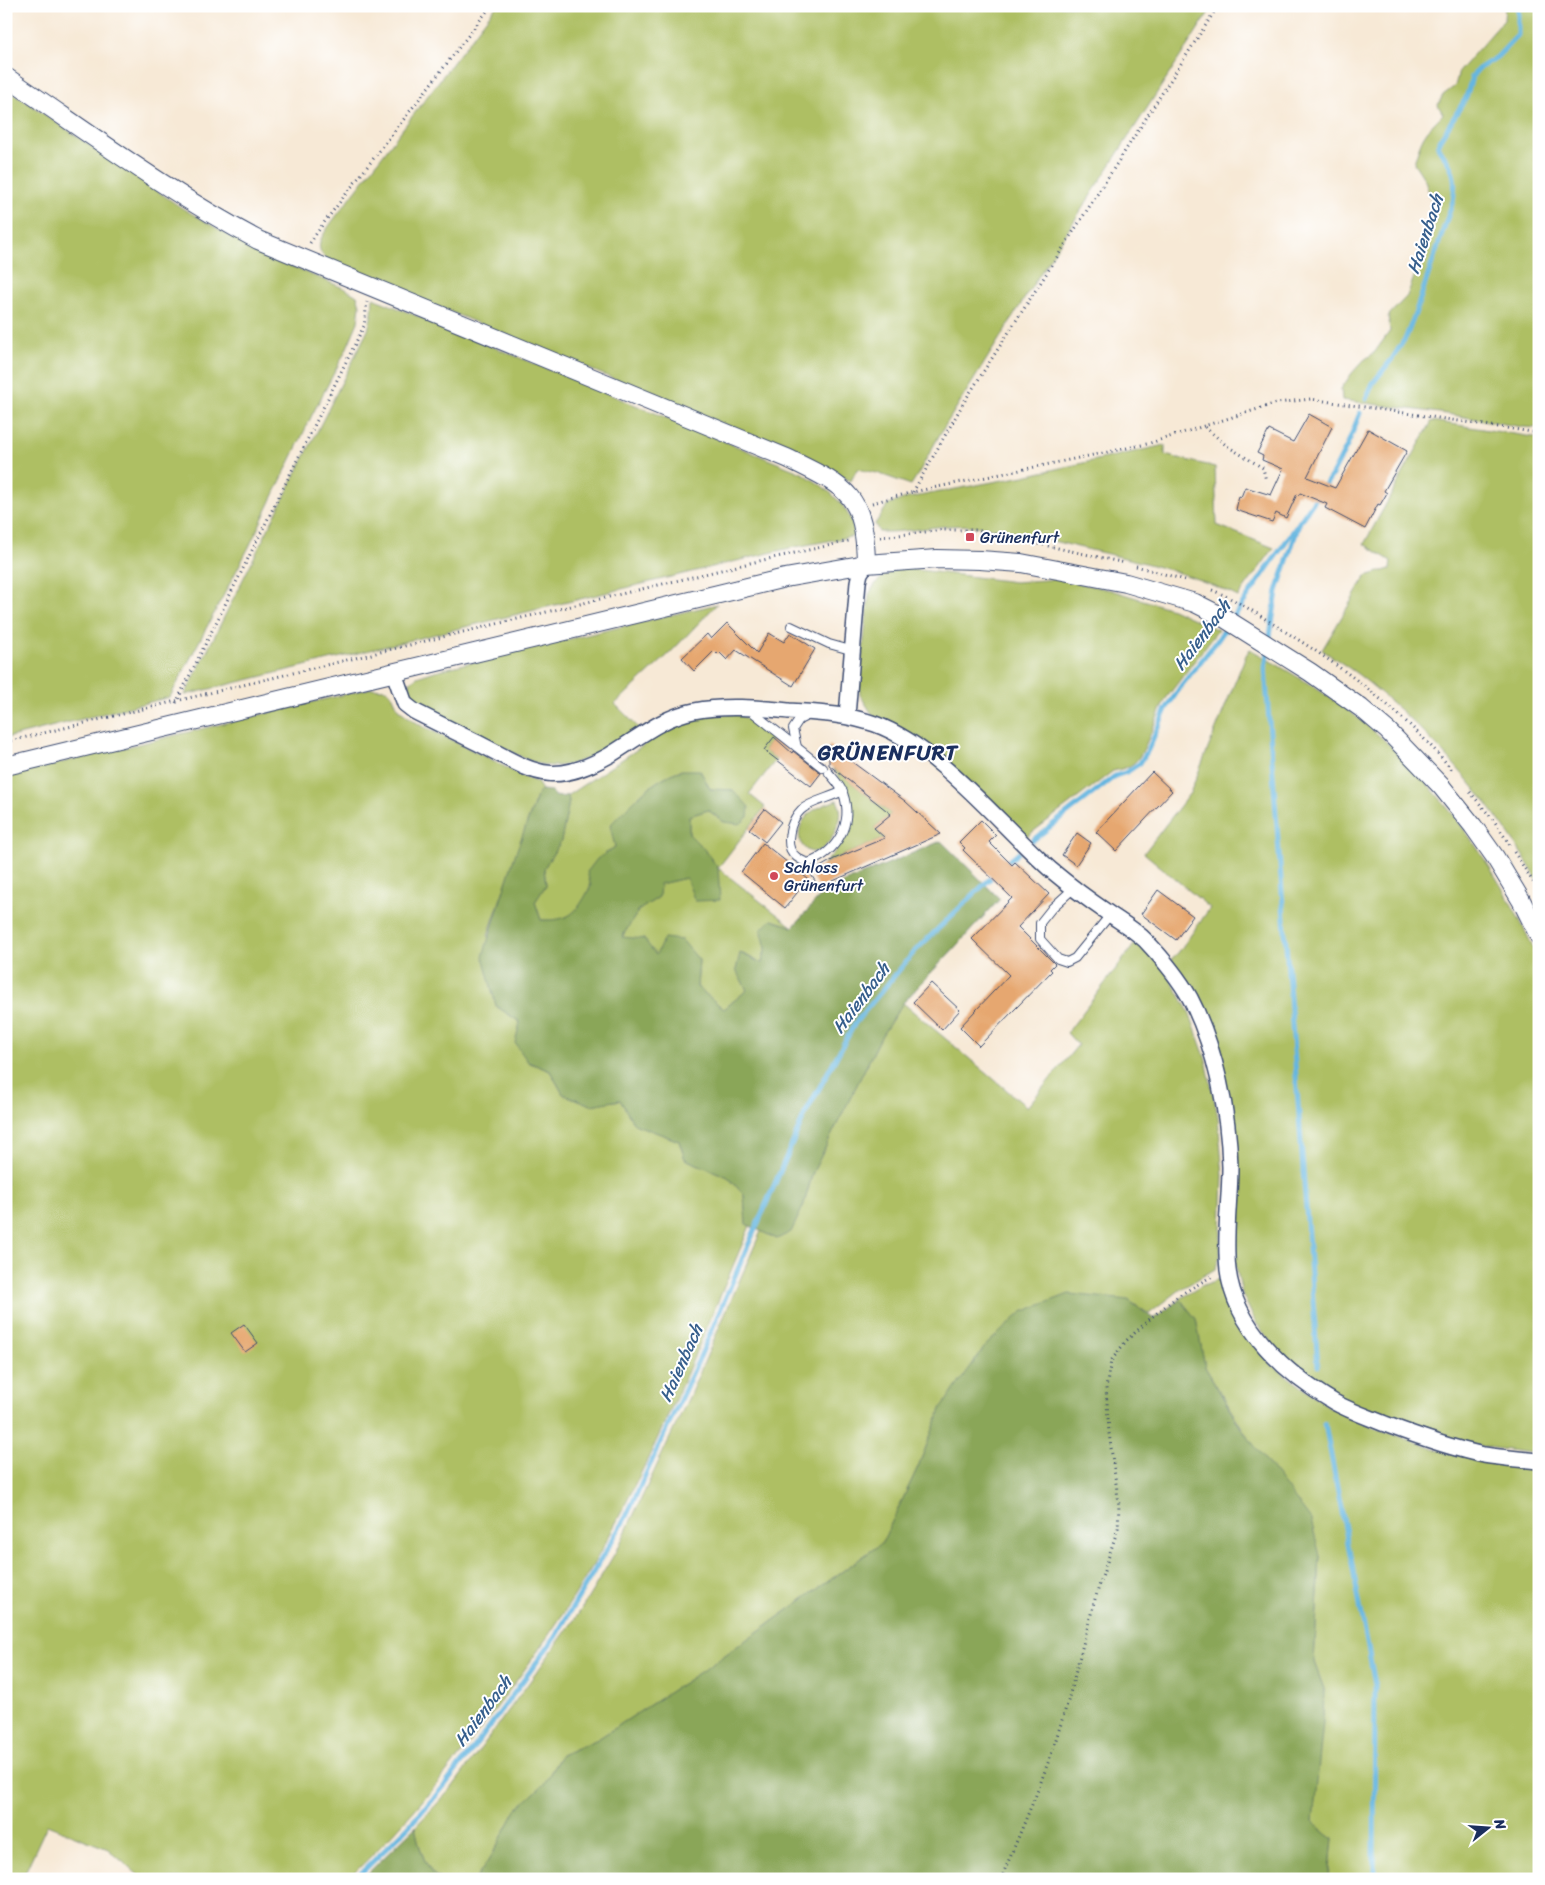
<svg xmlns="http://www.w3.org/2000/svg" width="1545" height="1885" font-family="Sriracha,sans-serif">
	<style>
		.green { fill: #aebf63; stroke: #647760 }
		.forest { fill: #8aa659; stroke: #526a5c }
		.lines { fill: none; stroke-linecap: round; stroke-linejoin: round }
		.stream { stroke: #65b6e0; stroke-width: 5 }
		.building { fill: #e6a76f }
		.service-casing { stroke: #3c4b70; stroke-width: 10 }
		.minor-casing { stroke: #3c4b70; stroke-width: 18 }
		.tertiary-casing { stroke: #3c4b70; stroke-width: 20 }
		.path { stroke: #3c4b70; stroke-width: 3; stroke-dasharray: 1 4; stroke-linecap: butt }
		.service { stroke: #fff; stroke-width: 8 }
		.minor { stroke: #fff; stroke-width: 15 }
		.tertiary { stroke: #fff; stroke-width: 18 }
		.poi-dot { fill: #d1495b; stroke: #fff; stroke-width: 2 }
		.labels { text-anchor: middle; stroke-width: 4; stroke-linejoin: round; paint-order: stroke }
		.poi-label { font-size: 16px; fill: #1b2f5e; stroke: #fff; text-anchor: start }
		.water-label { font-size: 18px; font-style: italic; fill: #355e8c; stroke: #fff }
		.district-label { font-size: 21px; font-weight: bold; letter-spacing: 1px; fill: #1b2f5e; stroke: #fff }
	</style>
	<rect width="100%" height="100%" fill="#fff"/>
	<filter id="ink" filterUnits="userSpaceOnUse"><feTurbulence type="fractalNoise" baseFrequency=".02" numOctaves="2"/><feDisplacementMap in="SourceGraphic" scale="10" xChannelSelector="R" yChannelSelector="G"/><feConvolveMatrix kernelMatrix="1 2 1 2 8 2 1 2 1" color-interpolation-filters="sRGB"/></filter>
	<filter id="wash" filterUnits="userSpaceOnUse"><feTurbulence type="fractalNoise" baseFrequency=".0096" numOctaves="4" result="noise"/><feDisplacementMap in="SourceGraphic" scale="20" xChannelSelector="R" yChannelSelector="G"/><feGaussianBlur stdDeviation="1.12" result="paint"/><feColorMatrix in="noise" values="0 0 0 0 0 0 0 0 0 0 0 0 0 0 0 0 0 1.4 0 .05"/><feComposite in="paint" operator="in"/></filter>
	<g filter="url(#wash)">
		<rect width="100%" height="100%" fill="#f7e9d6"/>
		<!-- green -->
		<g class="green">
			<path d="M496,6H1213L1036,280L940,434L918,474L911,485L877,473L857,469L851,481L801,456L329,262C312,247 321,238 331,223Z"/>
			<path d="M1505,6H1539V428L1522,427L1447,414L1342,400L1341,389L1352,373L1364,360L1374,353L1390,331L1388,316L1407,296L1417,269L1432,203L1425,180L1414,163C1422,136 1424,133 1443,114L1438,105L1443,95L1455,86L1459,71L1504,20Z"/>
			<polygon points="6,88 182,208 232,237 290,266 346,289 357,296 360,305 358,322 346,350 312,415 249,547 170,697 6,738"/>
			<path d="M373,298L802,473C827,488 851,505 855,536L790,548L185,695L368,330L372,313Z"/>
			<path d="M1432,421L1539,438V883C1496,806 1437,739 1369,683C1355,671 1338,661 1322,650L1366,576L1390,569L1391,561L1364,544Z"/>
			<path d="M1165,445V455L1215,467L1217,525L1274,548L1238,597C1188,571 1133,560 1078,547C1044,539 1009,529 974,526C942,523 910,533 879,532L875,524L887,506L903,499L1024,476Z"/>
			<path d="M903,568L1015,582L1059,579L1111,590L1172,609L1218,630L1167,697C1157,713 1146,752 1135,762C1129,768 1121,769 1113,771L1026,837L872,714L860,695L859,684L869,594C877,579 886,572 903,568Z"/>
			<path d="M717,604L669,654L615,704L640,729C616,742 584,765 557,766C534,767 513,752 493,742C469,730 445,719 422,706C413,699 408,694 410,682L417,677L435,671Z"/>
			<path d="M1250,649C1279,666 1308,682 1335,701C1425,763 1496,861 1539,961V1454L1478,1446L1438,1436L1349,1403L1323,1387L1298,1368L1274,1346L1256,1323L1242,1294L1234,1257V1233L1238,1185L1237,1151L1234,1123L1216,1044L1204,1010L1190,984L1171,959L1178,953L1210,908L1144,853L1190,793L1246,655Z"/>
			<path d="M371,688L385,689L391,693L399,710L420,725L489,758L521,776L537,782L542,790L538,794L529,817L488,935L496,1006L520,1022L528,1062L550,1071L563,1094L591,1105L620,1100L635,1124L679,1141L685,1159L728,1177L744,1195L746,1223L750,1226C709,1322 669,1420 621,1513C587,1582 543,1646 497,1707C452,1768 409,1820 354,1873L347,1879H143L108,1849L47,1825L22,1879H17L6,1873V776Z"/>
			<path d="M735,714L746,718L774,737L764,750L776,760L749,794L765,807L718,868L793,927L772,920L762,963L741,953L736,970L747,990L724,1009L697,987L699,960L656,955L622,937L639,910L659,897L660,884L686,878L715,866L704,849L689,834V816L708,810L724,822L733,790L710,789L682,770C653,778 631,804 611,825L615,847L597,859C592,882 585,916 557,920C552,921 546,920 541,920L535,902L546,885L544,868L561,841L569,802L568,795L662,733L689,720L706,715Z"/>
			<path d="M833,768L891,814L874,828L885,838L829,861L822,866C829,858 843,844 846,835C856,809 847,790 833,768Z"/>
			<path d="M837,800C843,814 841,818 835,832C815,874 785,840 807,816C814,808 827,804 837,800Z"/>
			<path d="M1137,941L1167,972L1190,1014L1206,1060L1218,1117L1223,1176L1220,1258L1215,1269L1181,1289L1149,1314L1128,1300L942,1407L918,1467L882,1543L711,1665L598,1739L561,1755L544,1784L516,1811L492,1855L476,1879H440C425,1872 418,1842 415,1827L451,1789L541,1666L579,1613L618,1548L689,1397L761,1231L777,1239L803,1207L813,1172L882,1035L903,1003L1027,1107L1078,1045L1067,1033Z"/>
			<polygon points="1219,1279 1223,1284 1229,1305 1238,1324 1254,1345 1272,1365 1328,1406 1364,1424 1448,1453 1539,1468 1539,1879 1329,1879 1333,1838 1313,1822 1324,1689 1314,1662 1320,1556 1205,1367 1196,1319 1180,1299 1201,1286"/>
		</g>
		<!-- forest -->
		<g class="forest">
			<path d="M682,770H700L710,789L733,790L749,807L748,817L740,824L724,822L708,810L689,816V834L704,849L718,868L720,900L695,901L686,878L660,884L659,897L639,910L622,937L644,939L656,955L664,938L682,940L699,960L697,987L724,1009L747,990L736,970L740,953L762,963L766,948L761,929L772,920L793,927L822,894L840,884L941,841L1000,899L903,1003L882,1035L813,1172L803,1207L791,1232L777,1239L746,1224L744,1195L728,1177L685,1159L679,1141L634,1124L620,1100L591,1105L563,1094L550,1071L528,1062L515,1043L520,1022L496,1006L483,956L515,855L538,794L542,790L551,791L555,796L561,797L568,795L569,802L561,841L544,868L546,885L535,902L541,920C573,921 577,911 591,886L587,872L597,859L615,847L610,825C631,804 653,778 682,770Z"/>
			<polygon points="1069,1294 1128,1300 1154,1319 1180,1299 1196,1319 1205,1367 1241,1428 1311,1520 1320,1556 1314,1662 1324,1689 1323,1722 1313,1822 1333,1838 1329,1879 476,1879 492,1855 516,1810 544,1784 561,1755 598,1739 711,1665 882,1543 918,1467 942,1407 986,1345 1022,1312"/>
			<path d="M415,1827C418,1842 425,1872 440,1879H362Z"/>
		</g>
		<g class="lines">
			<!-- stream -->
			<g class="stream">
				<path d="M1366,399L1373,383L1392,359L1406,337L1415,314L1453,201C1455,188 1456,176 1449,164C1446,158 1441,153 1438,147L1439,141L1466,98L1472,77L1478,69L1497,57L1518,35V6"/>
				<polyline points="1300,521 1277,591 1265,668 1318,1366"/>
				<polyline points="1033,840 1115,776 1127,772 1140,763 1148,750 1166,709 1181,686 1217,641 1332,475 1347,446 1360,413"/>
				<polyline points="1003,866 1018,853"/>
				<polyline points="1325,1424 1375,1684 1374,1879"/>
				<polyline points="355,1879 408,1827 441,1790 479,1741 555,1637 626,1517 699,1359 805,1114 855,1023 915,951 996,873"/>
			</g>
		</g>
		<g id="blocks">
			<!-- building -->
			<g class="building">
				<polygon points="1309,414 1332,427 1307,477 1335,488 1368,429 1407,451 1384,491 1387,493 1380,505 1378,504 1365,529 1325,508 1327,504 1300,493 1299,495 1297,494 1286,518 1276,513 1272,522 1236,510 1239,496 1241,497 1245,487 1271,495 1283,469 1262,460 1263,456 1257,453 1269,430 1293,442"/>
				<polygon points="727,623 757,653 769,633 784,642 790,633 815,649 793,686 736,650 727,660 719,652 717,654 714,651 694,671 682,658 707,634 711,639"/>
				<polygon points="774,737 792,753 793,751 821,773 811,786 764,750"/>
				<polygon points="829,745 905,801 941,834 833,881 820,889 810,873 834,859 885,838 874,828 891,814 829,765"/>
				<polygon points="1152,772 1172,791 1116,851 1096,832"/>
				<polygon points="765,809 781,822 765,842 749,829"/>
				<polygon points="981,820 996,835 989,842 1012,865 1015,862 1049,894 1018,927 1055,964 1050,969 1052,971 979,1046 960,1027 1009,975 972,939 1012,898 963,850 965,848 959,842"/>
				<polygon points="1077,833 1091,843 1076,865 1062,855"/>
				<polygon points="763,843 808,879 785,908 741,872"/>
				<polygon points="1158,890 1193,916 1176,940 1141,914"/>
				<polygon points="931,983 960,1010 942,1030 913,1002"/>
				<polygon points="244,1324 258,1343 245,1352 231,1333"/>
			</g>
		</g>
	</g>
	<g filter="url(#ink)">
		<use href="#blocks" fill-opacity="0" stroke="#3c4b70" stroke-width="1"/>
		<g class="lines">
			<defs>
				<g id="service">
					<polyline points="791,626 829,644 854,651"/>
					<polyline points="750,710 823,768"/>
					<polyline points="797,747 793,729 799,720 809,715"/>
					<path d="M829,773C834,779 841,786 843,793C854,824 837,852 808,863C789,856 786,846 791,827C793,821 796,815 801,810C811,801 830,798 843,791"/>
					<polyline points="1074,888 1052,908 1040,923 1040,939 1058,959 1067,962 1075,958 1110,915"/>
				</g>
				<g id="minor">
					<path d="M394,673L405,704L414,711C435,722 456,732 478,743C533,771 549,789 610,755C637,739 662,717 694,711C726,705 757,708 789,711C819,713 846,714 875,724C939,747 1000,825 1051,870C1069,885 1089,900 1108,913C1121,922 1135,930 1146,941C1163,959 1178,977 1190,998C1215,1046 1229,1113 1230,1167C1230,1201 1224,1236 1228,1270C1235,1328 1286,1374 1334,1402C1350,1411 1368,1417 1385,1424C1417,1436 1450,1448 1484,1455C1502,1458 1521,1459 1539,1461"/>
					<polyline points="847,716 858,582 860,573 866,564"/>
				</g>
				<g id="tertiary">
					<path d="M6,77C89,133 169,193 258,240L787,458C846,487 865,493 866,564"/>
					<polyline points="6,766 785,578 866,564 937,559 980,560 1021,563 1126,583 1195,603 1221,616 1310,672 1361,708 1388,731 1441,786 1473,826 1495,857 1521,900 1539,936"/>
				</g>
			</defs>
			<!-- service casing -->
			<use href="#service" class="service-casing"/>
			<!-- minor casing -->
			<use href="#minor" class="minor-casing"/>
			<!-- tertiary casing -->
			<use href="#tertiary" class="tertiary-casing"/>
			<!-- path -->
			<g class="path">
				<polyline points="310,243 323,224 491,6"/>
				<polyline points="1205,427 1227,446 1263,468 1266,481"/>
				<polyline points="913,492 964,402 1218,6"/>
				<polyline points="872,503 913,492 1147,444 1277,403 1311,399 1539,433"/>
				<polyline points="880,537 944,530 976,530 1125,563"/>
				<polyline points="1136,566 1185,580"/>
				<path d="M1212,590C1237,600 1259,615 1281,629C1345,668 1406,714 1453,771"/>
				<polyline points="176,703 364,326 367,302"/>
				<polyline points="6,742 750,563 849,541"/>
				<polyline points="1470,792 1495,822 1511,847"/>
				<polyline points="1514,852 1539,891"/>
				<polyline points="6,1878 7,1879"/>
				<polyline points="1001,1879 1038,1790 1053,1749 1068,1701 1095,1599 1118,1528 1119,1505 1109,1433 1106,1388 1111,1361 1126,1341 1152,1317 1178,1296 1214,1275"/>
			</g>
			<!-- service -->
			<use href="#service" class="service"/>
			<!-- minor -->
			<use href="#minor" class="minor"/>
			<!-- tertiary -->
			<use href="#tertiary" class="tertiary"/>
		</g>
	</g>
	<!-- markers -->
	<g class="poi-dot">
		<rect x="965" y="532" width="10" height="10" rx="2.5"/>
		<circle cx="774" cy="876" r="5"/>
	</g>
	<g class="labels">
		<!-- poi labels -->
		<g class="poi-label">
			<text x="980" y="543">Grünenfurt</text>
			<text x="784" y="873">Schloss<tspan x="784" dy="18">Grünenfurt</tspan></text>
		</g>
		<!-- water labels -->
		<g class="water-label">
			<text transform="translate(1425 234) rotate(-72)" y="6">Haienbach</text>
			<text transform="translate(1202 635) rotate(-53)" y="6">Haienbach</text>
			<text transform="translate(861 998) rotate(-53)" y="6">Haienbach</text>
			<text transform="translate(681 1363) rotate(-66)" y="6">Haienbach</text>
			<text transform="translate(483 1711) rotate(-53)" y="6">Haienbach</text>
		</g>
		<!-- district labels -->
		<g class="district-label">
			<text x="888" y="760">GRÜNENFURT</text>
		</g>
	</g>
	<!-- margin -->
	<rect width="1545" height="1885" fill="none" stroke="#fff" stroke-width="25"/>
	<!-- north arrow -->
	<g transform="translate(1488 1828) rotate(73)" stroke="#ffffff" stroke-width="4" paint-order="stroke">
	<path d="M0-4L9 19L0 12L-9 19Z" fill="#1b2f5e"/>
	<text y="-8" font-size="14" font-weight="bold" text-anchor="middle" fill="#1b2f5e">N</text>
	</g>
</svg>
